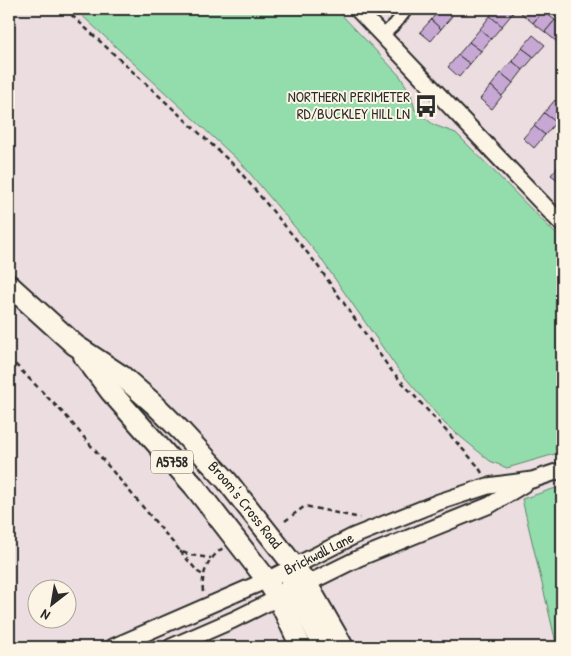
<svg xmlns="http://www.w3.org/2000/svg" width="571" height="656" font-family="'Patrick Hand',sans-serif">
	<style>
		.green { fill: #93dcac; stroke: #5f846c }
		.building { fill: #c7a8d4; stroke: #2b2b2b }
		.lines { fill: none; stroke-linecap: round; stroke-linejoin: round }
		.street-casing { stroke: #2b2b2b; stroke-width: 15 }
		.secondary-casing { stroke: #2b2b2b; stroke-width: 19 }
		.highway-casing { stroke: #2b2b2b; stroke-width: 24 }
		.path { stroke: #2b2b2b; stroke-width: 2.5; stroke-dasharray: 5 4; stroke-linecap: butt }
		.street { stroke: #fcf5e5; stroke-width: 11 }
		.secondary { stroke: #fcf5e5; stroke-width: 15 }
		.highway { stroke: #fcf5e5; stroke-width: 20 }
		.labels { text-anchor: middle; stroke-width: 4; stroke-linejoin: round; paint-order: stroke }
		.shield { fill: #fcf5e5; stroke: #6a6863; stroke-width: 1 }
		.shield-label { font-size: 14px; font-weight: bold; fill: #2b2b2b }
		.poi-label { font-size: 15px; fill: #2b2b2b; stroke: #fcf5e5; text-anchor: end }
		.street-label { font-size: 15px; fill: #2b2b2b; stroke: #fcf5e5 }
	</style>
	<rect width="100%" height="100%" fill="#ecdee0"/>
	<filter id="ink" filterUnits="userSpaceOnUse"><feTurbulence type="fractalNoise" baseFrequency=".02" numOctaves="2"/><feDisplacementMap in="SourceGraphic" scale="10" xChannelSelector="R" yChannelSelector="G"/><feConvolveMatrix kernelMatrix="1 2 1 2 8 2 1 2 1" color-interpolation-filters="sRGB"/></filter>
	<g filter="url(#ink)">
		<!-- green -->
		<g class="green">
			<polygon points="75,9 336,9 400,76 411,94 415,110 434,125 456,133 562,240 562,452 507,468 490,461 445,424 397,368 319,256 242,164"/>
			<polygon points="562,486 562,647 557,647 522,499"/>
		</g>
		<!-- building -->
		<g class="building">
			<polygon points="440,9 443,9 452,16 441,29 431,20"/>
			<polygon points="496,9 508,9 513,13 502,26 490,16"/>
			<polygon points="525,9 540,9 543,11 533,23 521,13"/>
			<polygon points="543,11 555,20 545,32 533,23"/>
			<polygon points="490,16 502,26 491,39 480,29"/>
			<polygon points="431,20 441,29 431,41 420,32"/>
			<polygon points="555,20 562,26 562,35 557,42 545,32"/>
			<polygon points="480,29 491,39 481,51 469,42"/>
			<polygon points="533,35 545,45 534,57 522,48"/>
			<polygon points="469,42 481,51 470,64 458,55"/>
			<polygon points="522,48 534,57 523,70 512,61"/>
			<polygon points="458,55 470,64 459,77 448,67"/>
			<polygon points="512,61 523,70 513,83 501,73"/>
			<polygon points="501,73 513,83 502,96 491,86"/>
			<polygon points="491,86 502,96 492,109 480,99"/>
			<polygon points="555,100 562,106 562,114 556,122 544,113"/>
			<polygon points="544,113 556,122 545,135 534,126"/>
			<polygon points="534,126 545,135 534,148 523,138"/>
			<polygon points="561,163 562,164 562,183 551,175"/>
		</g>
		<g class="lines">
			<defs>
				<polyline id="street" points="383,35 395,24 407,9"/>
				<g id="secondary">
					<polyline points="357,9 562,224"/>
					<path id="s1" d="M113,647L267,580L354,536L439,502L488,486L532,480L562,470"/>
					<polyline points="171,647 233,620 359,558 490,505 526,483"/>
				</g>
				<g id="highway">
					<path id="s2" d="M9,285L75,345L122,376L154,404L182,432L227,481L294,566L307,584L343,647"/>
					<polyline points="84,356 111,392 194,486 267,580 278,598 301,647"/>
					<polyline points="294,566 290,574 291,584 324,647"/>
				</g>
			</defs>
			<!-- street casing -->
			<use href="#street" class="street-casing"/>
			<!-- secondary casing -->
			<use href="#secondary" class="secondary-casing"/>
			<!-- highway casing -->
			<use href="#highway" class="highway-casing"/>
			<!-- path -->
			<g class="path">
				<polyline points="65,9 236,167 315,262 390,369 477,465 482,473"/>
				<polyline points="9,358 66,416 180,551 190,555 211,558"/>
				<polyline points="285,521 305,506 360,518"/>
				<polyline points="180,551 198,572 203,575"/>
				<path d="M203,592C201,573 208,559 223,548"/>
			</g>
			<!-- street -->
			<use href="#street" class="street"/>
			<!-- secondary -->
			<use href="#secondary" class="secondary"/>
			<!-- highway -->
			<use href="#highway" class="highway"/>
		</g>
	</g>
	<!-- icons -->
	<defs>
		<symbol id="bus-bare" viewBox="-9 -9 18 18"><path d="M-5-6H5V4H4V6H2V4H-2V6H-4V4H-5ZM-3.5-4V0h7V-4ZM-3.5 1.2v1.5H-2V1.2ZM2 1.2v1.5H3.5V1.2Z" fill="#2b2b2b" stroke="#fcf5e5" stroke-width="2.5" paint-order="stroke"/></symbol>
	</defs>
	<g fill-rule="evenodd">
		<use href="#bus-bare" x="410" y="90" width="32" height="32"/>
	</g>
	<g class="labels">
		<!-- shield labels -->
		<rect class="shield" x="151" y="450.5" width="42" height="23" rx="4"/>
		<g class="shield-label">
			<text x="172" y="467">A5758</text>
		</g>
		<!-- poi labels -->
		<g class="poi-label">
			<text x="410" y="102">NORTHERN PERIMETER<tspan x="410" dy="17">RD/BUCKLEY HILL LN</tspan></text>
		</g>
		<!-- street labels -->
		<g class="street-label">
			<text dy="5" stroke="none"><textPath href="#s2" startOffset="324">Broom's Cross Road</textPath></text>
			<text dy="5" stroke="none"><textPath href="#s1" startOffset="226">Brickwall Lane</textPath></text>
		</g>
	</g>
	<!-- margin -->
	<rect width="571" height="656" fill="none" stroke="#fcf5e5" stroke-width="30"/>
	<rect x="15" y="15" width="541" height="626" fill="none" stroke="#2b2b2b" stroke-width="2" filter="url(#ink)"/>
	<!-- north arrow -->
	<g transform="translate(52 604) rotate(211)"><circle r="24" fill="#fcf5e5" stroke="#a8a49b"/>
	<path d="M0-4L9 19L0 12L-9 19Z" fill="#2b2b2b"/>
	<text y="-8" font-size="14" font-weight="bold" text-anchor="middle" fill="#2b2b2b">N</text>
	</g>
</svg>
